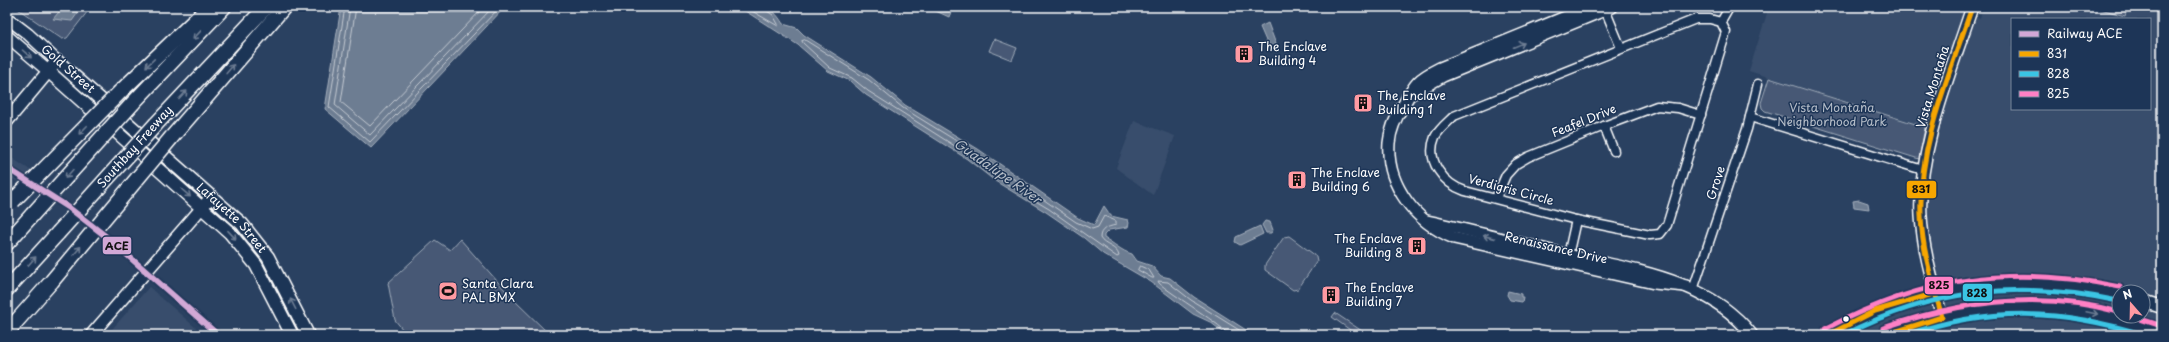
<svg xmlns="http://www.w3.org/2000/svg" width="2169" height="342" font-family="'Playpen Sans',sans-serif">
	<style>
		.built { fill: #394e6c; fill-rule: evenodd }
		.green { fill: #465975; stroke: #a2acba }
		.water { fill: #6d7d92; stroke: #a7b1be }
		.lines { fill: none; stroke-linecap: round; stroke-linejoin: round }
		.shore { stroke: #c5cbd3; stroke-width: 1 }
		.street-casing { stroke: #fff; stroke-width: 11 }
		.secondary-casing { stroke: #fff; stroke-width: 14 }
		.primary-casing { stroke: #fff; stroke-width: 15 }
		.highway-casing { stroke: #fff; stroke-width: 17 }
		.street { stroke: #1d3557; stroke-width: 8 }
		.secondary { stroke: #1d3557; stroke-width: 11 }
		.primary { stroke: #1d3557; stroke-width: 12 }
		.highway { stroke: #1d3557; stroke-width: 14 }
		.highway-bridge-casing { stroke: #fff; stroke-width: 17; stroke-linecap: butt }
		.highway-bridge { stroke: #1d3557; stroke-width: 14 }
		.bus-1-casing { stroke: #1d3557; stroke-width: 8 }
		.bus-2-casing { stroke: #1d3557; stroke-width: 8 }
		.bus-3-casing { stroke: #1d3557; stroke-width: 8 }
		.bus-1 { stroke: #f7a600; stroke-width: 5 }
		.bus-2 { stroke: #3ac5e4; stroke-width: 5 }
		.bus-3 { stroke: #ff80c5; stroke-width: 5 }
		.rail-1-casing { stroke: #1d3557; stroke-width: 9 }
		.rail-1 { stroke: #d2a8d6; stroke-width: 6 }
		.oneway { stroke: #6c7c92 }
		.bus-dot { fill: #fff; stroke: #1d3557; stroke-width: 1.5 }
		.labels { text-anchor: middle; stroke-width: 3; stroke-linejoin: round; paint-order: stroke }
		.poi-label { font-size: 12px; fill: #fff; stroke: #1d3557; text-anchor: start }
		.street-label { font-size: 12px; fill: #fff; stroke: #1d3557 }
		.park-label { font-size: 12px; fill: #b5bdc8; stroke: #1d3557 }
		.water-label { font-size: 13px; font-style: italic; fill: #b6bec8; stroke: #1d3557 }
		.line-badge { stroke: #1d3557; stroke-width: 1.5 }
		.pale-badge-label { font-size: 11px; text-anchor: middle; font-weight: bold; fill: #111 }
	</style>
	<rect width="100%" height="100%" fill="#2a4161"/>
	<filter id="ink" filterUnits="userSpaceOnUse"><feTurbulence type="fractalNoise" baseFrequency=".025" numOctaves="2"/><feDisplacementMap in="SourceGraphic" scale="8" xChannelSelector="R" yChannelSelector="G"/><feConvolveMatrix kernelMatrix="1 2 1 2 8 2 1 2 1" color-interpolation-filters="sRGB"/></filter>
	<g filter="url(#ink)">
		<!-- built -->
		<g class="built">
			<path d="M1769,7H1947L1980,18L1983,7H2094L2125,16L2128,7H2162V335H1828L1935,292L1921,205L1933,129L1749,71ZM2012,19H2150V109H2012ZM2119,292H2143V316H2119Z"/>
			<polygon points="1134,121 1175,136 1153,195 1116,168"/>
			<polygon points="7,155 30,170 18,182 7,175"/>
			<polygon points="149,287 204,335 107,335"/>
		</g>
		<!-- green -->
		<g class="green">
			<polygon points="15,7 91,7 67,38 62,39"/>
			<polygon points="2094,7 2128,7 2125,16"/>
			<polygon points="994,39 1017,48 1012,60 989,51"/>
			<polygon points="1769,78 1925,127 1919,159 1765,111 1762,108 1761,103"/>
			<polygon points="1289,236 1316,256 1317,261 1298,289 1293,290 1265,270 1265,265 1284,237"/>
			<polygon points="460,239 513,299 550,335 407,335 395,320 388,283 435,240 450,250"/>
			<polygon points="1335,313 1368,335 1357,335 1332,317"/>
		</g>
		<!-- water -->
		<g class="water">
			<polygon points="63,7 82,7 72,21 53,19"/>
			<polygon points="341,7 505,7 371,148 325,109"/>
			<path d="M739,7C762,7 770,2 783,24L797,28L804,35L871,77L905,105L978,149L1078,218L1094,225L1104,206L1111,216L1128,220L1129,223L1128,227L1109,230L1104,235V238C1114,243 1121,251 1132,254L1137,261L1152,266L1161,276L1170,278L1194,297L1254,335H1227L1210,322L1193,314L1151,282L1103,254L1084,238L1046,212L995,181L967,159L866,95L850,81L828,71L798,45Z"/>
			<polygon points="927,7 953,7 949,17"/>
			<polygon points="1268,23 1277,47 1270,50 1260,27"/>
			<polygon points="1859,200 1868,203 1869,209 1854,207 1853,201"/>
			<polygon points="1265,221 1270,222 1273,230 1271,233 1266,233 1262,225"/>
			<polygon points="1260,226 1263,234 1240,245 1235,242 1236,237"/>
			<polygon points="1508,291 1521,294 1521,297 1523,297 1522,302 1510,300 1507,295"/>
		</g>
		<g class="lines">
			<!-- shore -->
			<g class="shore">
				<polyline points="345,7 329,107 370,142 500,7"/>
				<polyline points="350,7 335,105 370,135 493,7"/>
				<polyline points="356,7 341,102 370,126 484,7"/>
				<polyline points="745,7 778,26 778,24 773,15 767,11 766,7"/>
				<path d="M805,40L869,80L903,108L976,153L1076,222L1092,229L1098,227L1104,216L1116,221V225C1107,227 1100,229 1100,238C1104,246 1117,246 1119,256L1117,257L1049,209L997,178L969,155L868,91L852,78L830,68L803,43L802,41Z"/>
				<polygon points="1140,266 1149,270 1154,278 1152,278 1138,270"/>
				<path d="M1228,335C1228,328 1169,293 1159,283L1158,281L1168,282L1191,300L1247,335"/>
			</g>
			<defs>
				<g id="street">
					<polyline points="1604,7 1621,48"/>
					<path d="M1696,19H1710L1721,22L1726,32L1667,225L1660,234L1650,235L1576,220L1465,191C1444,184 1425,161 1435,137C1439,129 1448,122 1454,116Z"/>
					<polyline points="1721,22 1729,8"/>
					<polyline points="1750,117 1923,170"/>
					<polyline points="1604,126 1614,151"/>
					<polyline points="1496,198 1506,175 1516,164 1528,157 1604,126 1657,106 1678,108 1701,115"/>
					<polyline points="1567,260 1576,220"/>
					<polyline points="1693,290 1747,129 1758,84"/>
				</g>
				<g id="secondary">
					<path d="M1590,7L1440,68C1416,80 1415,84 1403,106C1396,117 1390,130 1389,143C1386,186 1417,223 1454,238L1654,283L1686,286"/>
					<polyline points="7,18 28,34 57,61"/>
					<polyline points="7,36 48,71"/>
					<polyline points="1408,96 1443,76 1612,7"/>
					<path d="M1427,221C1473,231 1518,243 1563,254C1630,270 1706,277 1752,335"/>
					<path d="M1942,317C1933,283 1923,250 1921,216C1917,150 1952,70 1972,7"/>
					<polyline points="91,335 212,196"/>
				</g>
				<g id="primary">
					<polyline points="48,71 230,233 256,265 292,335"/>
					<path id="s1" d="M7,121L57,61L242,224L268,257L308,335"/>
					<polyline points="2143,301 2162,307"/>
					<path d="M1828,335C1914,285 2023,268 2119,294"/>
					<path d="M1885,335C1948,311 2016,299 2083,311C2110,316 2136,325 2162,333"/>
				</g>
				<g id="highway">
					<polyline points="120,92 209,7"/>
					<polyline points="133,103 224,7"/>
					<polyline points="156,124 266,7"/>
					<polyline points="171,138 284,7"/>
					<polyline points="7,243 32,215"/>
					<polyline points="7,289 58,233"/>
					<polyline points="7,332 52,281"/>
				</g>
			</defs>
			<!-- street casing -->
			<use href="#street" class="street-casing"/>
			<!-- secondary casing -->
			<use href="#secondary" class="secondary-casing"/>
			<!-- primary casing -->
			<use href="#primary" class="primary-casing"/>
			<!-- highway casing -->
			<use href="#highway" class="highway-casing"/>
			<!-- street -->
			<use href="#street" class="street"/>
			<!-- secondary -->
			<use href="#secondary" class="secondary"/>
			<!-- primary -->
			<use href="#primary" class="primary"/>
			<!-- highway -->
			<use href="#highway" class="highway"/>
			<defs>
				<g id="highway-bridge">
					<polyline points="13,201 120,92"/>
					<polyline points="32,215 133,103"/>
					<polyline points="58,233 156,124"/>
					<polyline points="52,281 171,138"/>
				</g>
			</defs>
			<!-- highway-bridge casing -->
			<use href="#highway-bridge" class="highway-bridge-casing"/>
			<!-- highway-bridge -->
			<use href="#highway-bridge" class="highway-bridge"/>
			<defs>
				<g id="bus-1">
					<polyline points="1828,335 1875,311 1936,293"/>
					<path d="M1885,335L1942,317C1933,284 1922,250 1921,216C1918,144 1950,74 1972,7"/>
				</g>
				<g id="bus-2">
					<path d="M1843,335C1933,289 2019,280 2118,301"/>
					<path d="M1906,335C1990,306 2062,309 2145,335"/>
				</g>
				<g id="bus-3">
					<polyline points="2131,316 2162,326"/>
					<path d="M1883,328C1960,301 2039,290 2119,312"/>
					<path d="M1825,329C1924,277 2010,264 2120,287"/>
				</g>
			</defs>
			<!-- bus-1 casing -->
			<use href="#bus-1" class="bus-1-casing"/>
			<!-- bus-2 casing -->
			<use href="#bus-2" class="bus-2-casing"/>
			<!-- bus-3 casing -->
			<use href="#bus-3" class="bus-3-casing"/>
			<!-- bus-1 -->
			<use href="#bus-1" class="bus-1"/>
			<!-- bus-2 -->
			<use href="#bus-2" class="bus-2"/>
			<!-- bus-3 -->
			<use href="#bus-3" class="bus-3"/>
			<defs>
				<polyline id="rail-1" points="7,168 68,207 108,238 218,335"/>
			</defs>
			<!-- rail-1 casing -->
			<use href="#rail-1" class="rail-1-casing"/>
			<!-- rail-1 -->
			<use href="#rail-1" class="rail-1"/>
		</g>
		<!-- one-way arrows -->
		<defs><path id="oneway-shaft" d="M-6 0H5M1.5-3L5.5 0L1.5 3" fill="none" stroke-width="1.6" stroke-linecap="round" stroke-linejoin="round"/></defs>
		<g class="oneway">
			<use href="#oneway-shaft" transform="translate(197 35) rotate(133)"/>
			<use href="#oneway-shaft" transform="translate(1519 45) rotate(-22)"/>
			<use href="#oneway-shaft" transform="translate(27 54) rotate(41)"/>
			<use href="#oneway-shaft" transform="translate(150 63) rotate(136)"/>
			<use href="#oneway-shaft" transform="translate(230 69) rotate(-50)"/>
			<use href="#oneway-shaft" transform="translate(183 95) rotate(-47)"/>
			<use href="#oneway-shaft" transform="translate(83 130) rotate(134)"/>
			<use href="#oneway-shaft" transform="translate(69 174) rotate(132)"/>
			<use href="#oneway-shaft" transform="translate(186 193) rotate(41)"/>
			<use href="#oneway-shaft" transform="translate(232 235) rotate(47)"/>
			<use href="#oneway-shaft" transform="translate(1489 237) rotate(-167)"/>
			<use href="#oneway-shaft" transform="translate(77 251) rotate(-50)"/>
			<use href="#oneway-shaft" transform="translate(32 261) rotate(-48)"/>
			<use href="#oneway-shaft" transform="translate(293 304) rotate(-117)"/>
			<use href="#oneway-shaft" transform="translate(2092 313) rotate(12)"/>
		</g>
	</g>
	<!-- icons -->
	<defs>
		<symbol id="building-square" viewBox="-11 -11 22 22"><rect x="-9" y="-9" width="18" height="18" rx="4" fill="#ff9aa2" stroke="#1d3557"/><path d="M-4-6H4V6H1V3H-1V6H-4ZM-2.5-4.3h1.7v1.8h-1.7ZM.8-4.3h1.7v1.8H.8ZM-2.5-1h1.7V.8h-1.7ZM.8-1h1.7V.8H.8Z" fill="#111"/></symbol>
		<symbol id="stadium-square" viewBox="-11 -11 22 22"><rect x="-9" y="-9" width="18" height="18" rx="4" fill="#ff9aa2" stroke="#1d3557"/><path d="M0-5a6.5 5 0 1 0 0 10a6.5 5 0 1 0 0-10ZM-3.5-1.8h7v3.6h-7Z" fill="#111"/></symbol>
	</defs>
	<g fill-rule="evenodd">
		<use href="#building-square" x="1233" y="43" width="22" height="22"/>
		<use href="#building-square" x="1352" y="92" width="22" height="22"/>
		<use href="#building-square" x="1286" y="169" width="22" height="22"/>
		<use href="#building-square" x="1406" y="235" width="22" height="22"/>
		<use href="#stadium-square" x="437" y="280" width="22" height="22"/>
		<use href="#building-square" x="1320" y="284" width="22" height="22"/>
	</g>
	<!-- markers -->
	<circle class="bus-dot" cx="1846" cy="319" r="3.5"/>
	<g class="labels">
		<!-- poi labels -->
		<g class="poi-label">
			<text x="1258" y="51">The Enclave<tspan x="1258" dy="14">Building 4</tspan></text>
			<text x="1377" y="100">The Enclave<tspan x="1377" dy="14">Building 1</tspan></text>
			<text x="1311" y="177">The Enclave<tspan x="1311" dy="14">Building 6</tspan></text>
			<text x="1403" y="243" text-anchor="end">The Enclave<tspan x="1403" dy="14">Building 8</tspan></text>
			<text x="462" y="288">Santa Clara<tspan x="462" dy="14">PAL BMX</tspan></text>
			<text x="1345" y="292">The Enclave<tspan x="1345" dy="14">Building 7</tspan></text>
		</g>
		<!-- street labels -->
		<g class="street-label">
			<text transform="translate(68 69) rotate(41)" y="4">Gold Street</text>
			<text transform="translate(1933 87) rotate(-73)" y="4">Vista Montaña</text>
			<text transform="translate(1584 121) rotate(-22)" y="4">Feafel Drive</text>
			<text transform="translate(135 147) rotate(-48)" y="4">Southbay Freeway</text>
			<text transform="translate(1716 183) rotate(-72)" y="4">Grove</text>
			<text transform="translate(1511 190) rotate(15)" y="4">Verdigris Circle</text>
			<text dy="4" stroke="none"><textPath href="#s1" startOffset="313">Lafayette Street</textPath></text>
			<text transform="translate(1556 248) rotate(13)" y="4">Renaissance Drive</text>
		</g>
		<!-- park labels -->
		<g class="park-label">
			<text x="1832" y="112">Vista Montaña<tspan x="1832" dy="14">Neighborhood Park</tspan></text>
		</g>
		<!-- water labels -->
		<g class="water-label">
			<text transform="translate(998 171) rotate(35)" y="5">Guadalupe River</text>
		</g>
	</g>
	<g class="line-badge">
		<rect x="1906" y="180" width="31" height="19" rx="4" fill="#f7a600"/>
		<rect x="102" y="236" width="30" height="19" rx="4" fill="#d2a8d6"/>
		<rect x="1924" y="276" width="30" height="19" rx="4" fill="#ff80c5"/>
		<rect x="1962" y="283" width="31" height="19" rx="4" fill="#3ac5e4"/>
	</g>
	<g class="pale-badge-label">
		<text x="1921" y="193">831</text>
		<text x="117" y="250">ACE</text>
		<text x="1939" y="289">825</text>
		<text x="1977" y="297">828</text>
	</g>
	<!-- margin -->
	<rect width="2169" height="342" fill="none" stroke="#1d3557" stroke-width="24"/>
	<rect x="12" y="12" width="2145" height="318" fill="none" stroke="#fff" stroke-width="1.5" filter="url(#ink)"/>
	<!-- legend -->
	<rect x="2011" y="18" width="140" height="92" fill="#1d3557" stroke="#77869a"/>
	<rect x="2019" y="31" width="20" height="6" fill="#d2a8d6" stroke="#77869a"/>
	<text x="2047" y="38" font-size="12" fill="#ffffff">Railway ACE</text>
	<rect x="2019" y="51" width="20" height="6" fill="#f7a600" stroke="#77869a"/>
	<text x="2047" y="58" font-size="12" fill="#ffffff">831</text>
	<rect x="2019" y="71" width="20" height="6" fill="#3ac5e4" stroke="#77869a"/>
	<text x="2047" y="78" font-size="12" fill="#ffffff">828</text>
	<rect x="2019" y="91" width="20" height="6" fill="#ff80c5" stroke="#77869a"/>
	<text x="2047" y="98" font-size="12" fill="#ffffff">825</text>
	<!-- north arrow -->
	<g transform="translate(2131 304) rotate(340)"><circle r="19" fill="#1d3557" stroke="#77869a"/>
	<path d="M0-3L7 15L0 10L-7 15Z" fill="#ff9aa2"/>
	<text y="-6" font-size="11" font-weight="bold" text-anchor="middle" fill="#ffffff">N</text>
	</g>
</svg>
